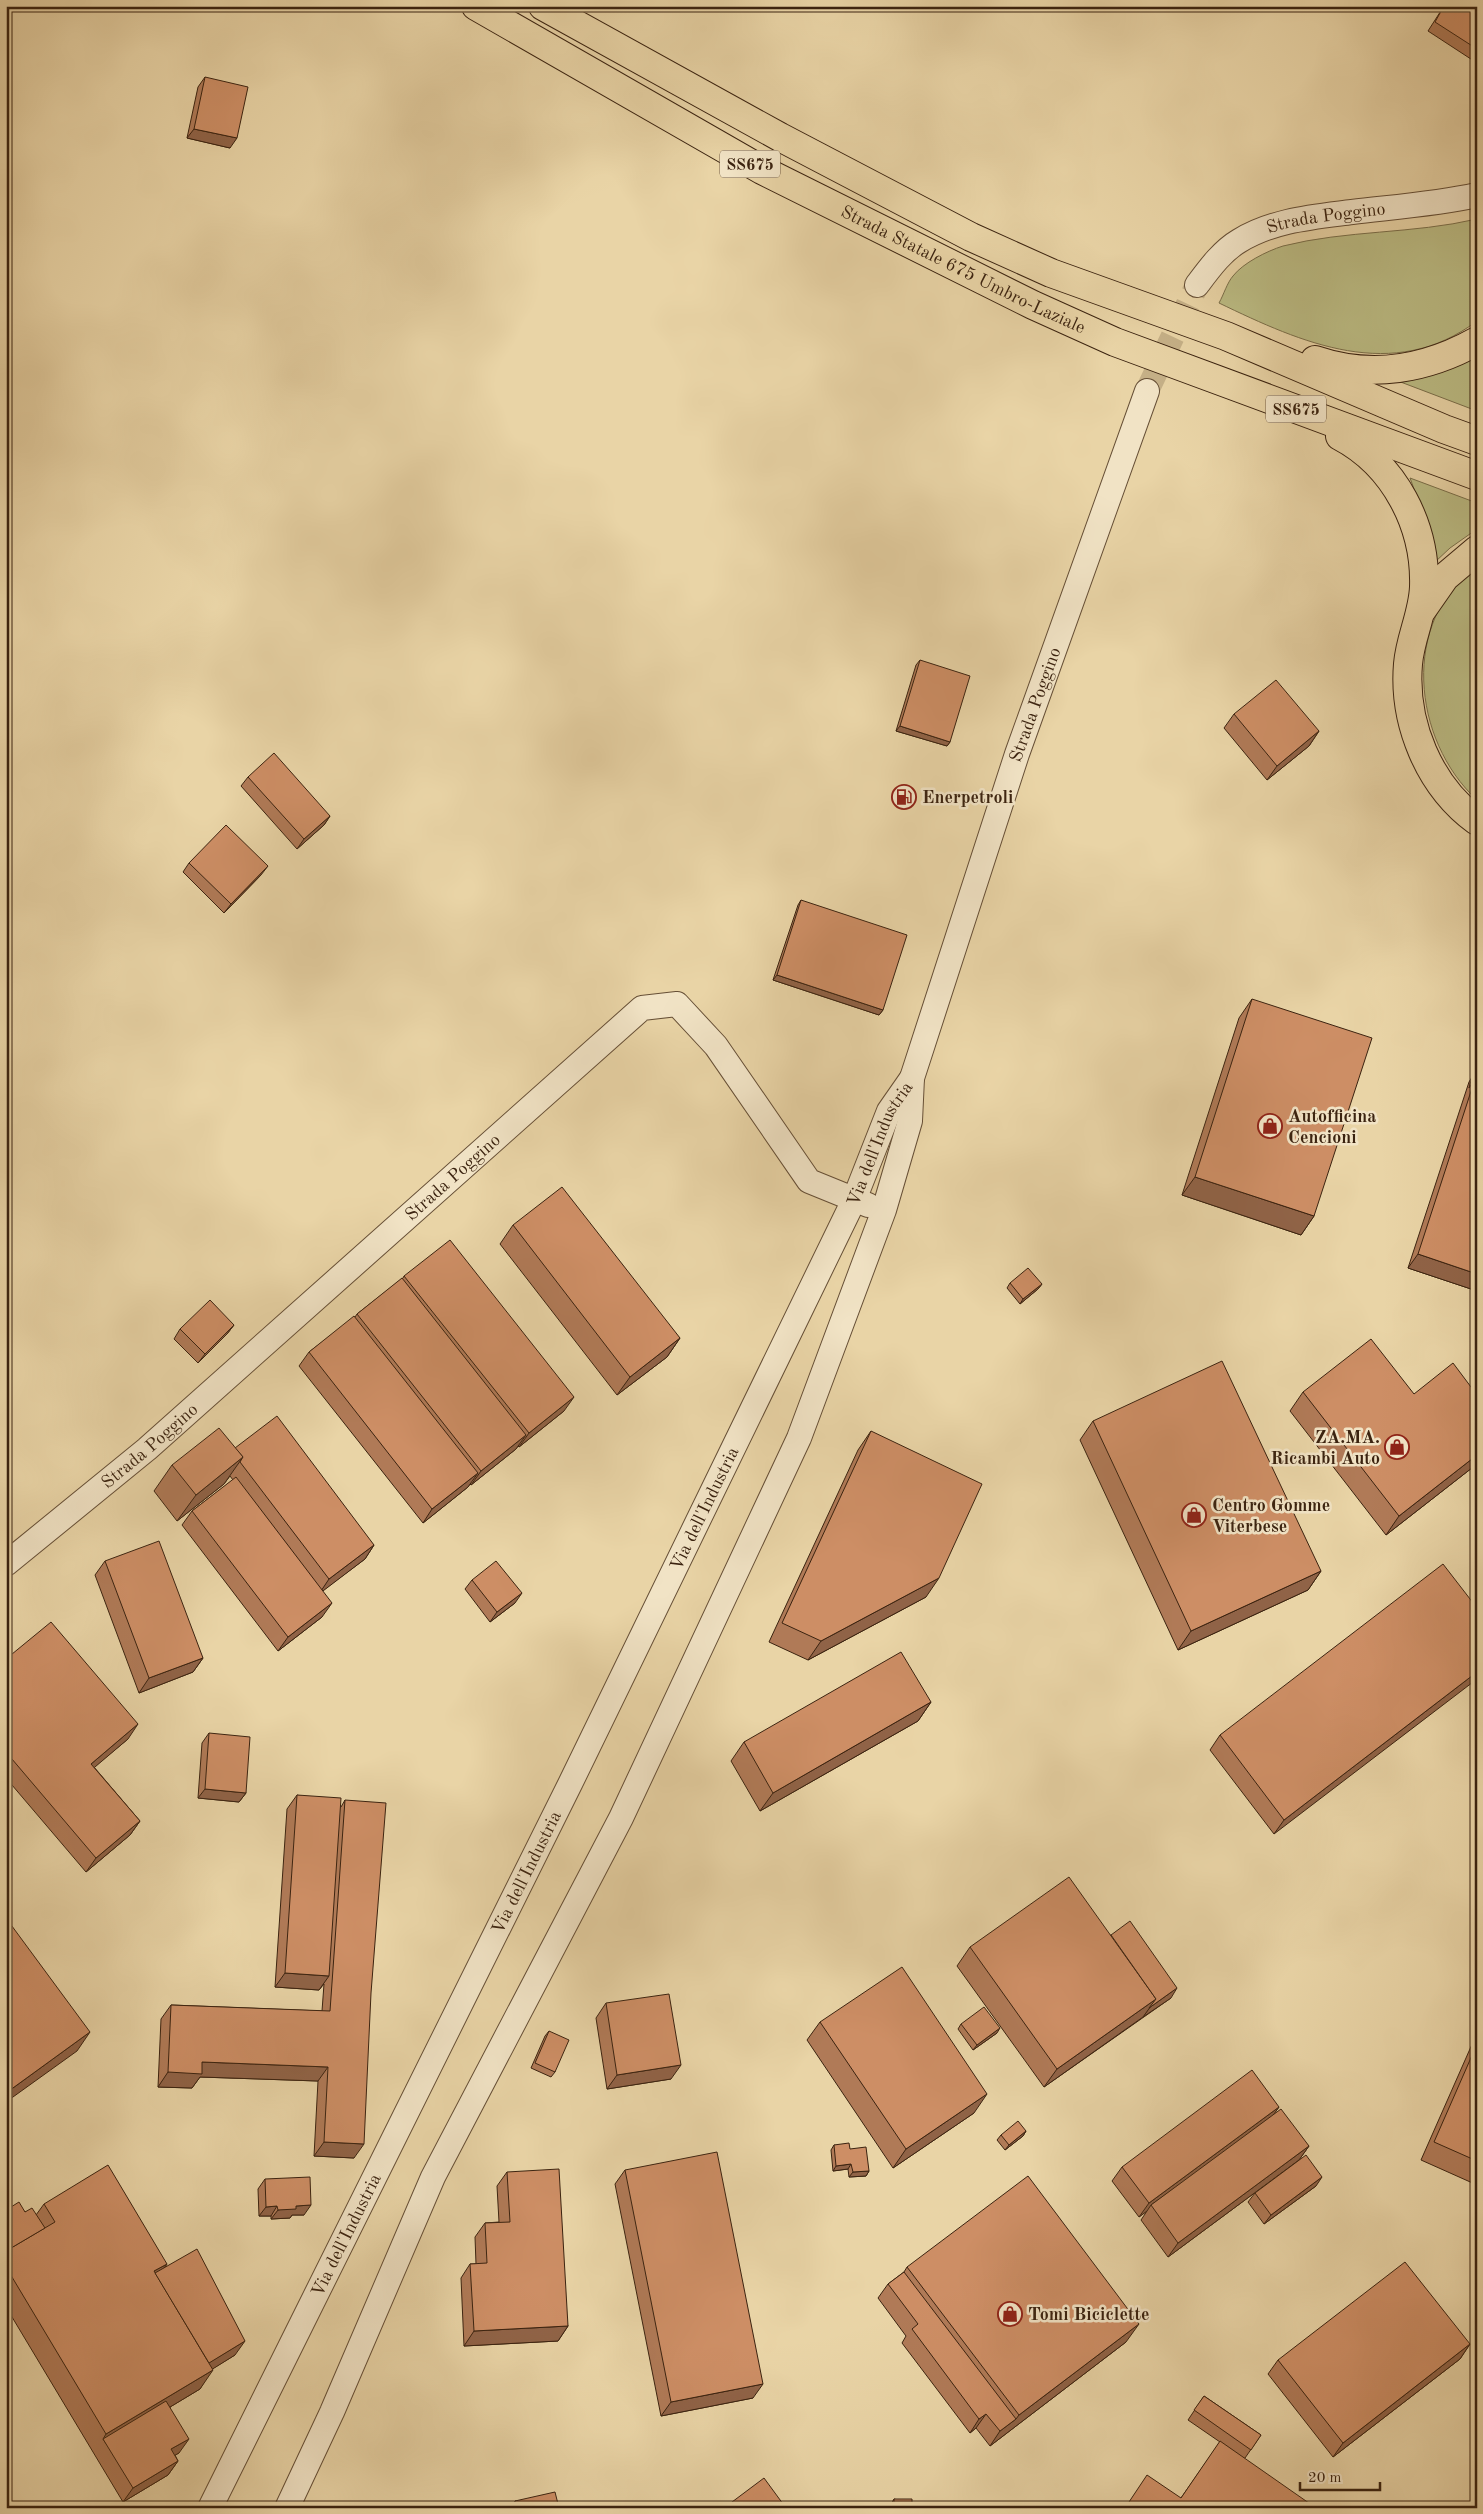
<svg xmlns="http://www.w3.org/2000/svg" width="1483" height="2514" font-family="'Old Standard TT',serif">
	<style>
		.green { fill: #bbbb83; stroke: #7b6f4a }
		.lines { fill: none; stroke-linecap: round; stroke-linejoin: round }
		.street-tunnel { stroke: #c6b188; stroke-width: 24; stroke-dasharray: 24 12; stroke-linecap: butt }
		.street-casing { stroke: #664f36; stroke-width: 26 }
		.highway-casing { stroke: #3b2310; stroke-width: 30 }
		.street { stroke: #f1e3c5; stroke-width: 24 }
		.highway { stroke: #e9d4a6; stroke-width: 28 }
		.wall { fill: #b07a57; stroke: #3b2310 }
		.shaded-wall { fill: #906347; stroke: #3b2310 }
		.building { fill: #cd8e65; stroke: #3b2310 }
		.labels { text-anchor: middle; stroke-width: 5; stroke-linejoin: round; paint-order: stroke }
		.shield { fill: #f1e3c5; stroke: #725d46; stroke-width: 1 }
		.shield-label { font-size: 16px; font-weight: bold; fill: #3b2310 }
		.street-label { font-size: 18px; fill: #3b2310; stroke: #f1e3c5 }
		.poi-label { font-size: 18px; font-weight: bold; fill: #3b2310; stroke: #f1e3c5; text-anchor: start }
	</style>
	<rect width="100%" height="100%" fill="#e9d4a6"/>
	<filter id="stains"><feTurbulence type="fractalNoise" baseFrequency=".004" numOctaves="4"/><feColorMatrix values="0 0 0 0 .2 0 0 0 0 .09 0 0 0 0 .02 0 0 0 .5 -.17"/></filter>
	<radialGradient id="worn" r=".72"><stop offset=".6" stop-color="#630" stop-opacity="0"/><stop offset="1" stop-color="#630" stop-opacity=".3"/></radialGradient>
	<!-- green -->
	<g class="green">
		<path d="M1477,219V321C1393,384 1302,343 1219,303C1224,294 1227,283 1233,276C1243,263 1267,251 1283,246C1346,230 1413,234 1477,219Z"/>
		<polygon points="1477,353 1477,411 1398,381"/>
		<polygon points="1410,478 1477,503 1477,529 1450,548 1435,562 1431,535"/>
		<path d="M1477,565V800C1412,740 1400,621 1477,565Z"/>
	</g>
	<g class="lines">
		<!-- street-tunnel -->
		<polyline class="street-tunnel" points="1147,391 1197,285"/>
		<defs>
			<g id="street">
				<path id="s1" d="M1197,285C1209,269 1222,251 1239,241C1273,220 1313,217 1352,212C1394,207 1436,204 1477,195"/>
				<path id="s2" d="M6,1564L147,1449L642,1008L677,1004L716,1046L809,1181L868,1205"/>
				<path id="s3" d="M210,2508L570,1784L854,1200L889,1111L912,1078"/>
				<path id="s4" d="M287,2508L332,2412L433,2177L621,1818L799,1438L884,1210L910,1121L912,1078L1017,754L1147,391"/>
			</g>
			<g id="highway">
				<path id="s5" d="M476,6L762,170L1033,305L1115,342L1477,476"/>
				<polyline points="543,6 780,137 971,237 1051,273 1226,336 1444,429 1477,441"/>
				<path d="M1315,360C1371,379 1427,369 1477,341"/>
				<path d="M1340,436C1395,465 1426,526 1424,587C1423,614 1410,638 1408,664C1403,723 1429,786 1477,821"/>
				<polyline points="1422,610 1445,577 1477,550"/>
			</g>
		</defs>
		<!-- street casing -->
		<use href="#street" class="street-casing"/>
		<!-- highway casing -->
		<use href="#highway" class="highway-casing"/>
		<!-- street -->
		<use href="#street" class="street"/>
		<!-- highway -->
		<use href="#highway" class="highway"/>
	</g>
	<!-- wall -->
	<g class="wall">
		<polygon points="1444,6 1477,6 1477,63 1428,31"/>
		<polygon points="205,77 230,148 187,138 198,87"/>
		<polygon points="920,660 950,742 947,746 896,731 916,665"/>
		<polygon points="1234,714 1319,731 1309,746 1267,780 1224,728"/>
		<polygon points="248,777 330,816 324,825 297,849 241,786"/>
		<polygon points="189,863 261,875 224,913 183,872"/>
		<polygon points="801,900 883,1010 879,1015 773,980 798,905"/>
		<polygon points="1252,999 1314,1216 1301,1235 1182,1195 1239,1018"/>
		<polygon points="1472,1077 1477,1079 1477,1291 1408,1268 1469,1082"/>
		<polygon points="513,1225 680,1338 667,1357 617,1395 500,1244"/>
		<polygon points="404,1276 564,1411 519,1447 518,1446 516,1449 471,1485 470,1484 468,1487 423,1523 299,1366 309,1352 355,1317 357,1314 403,1278"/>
		<polygon points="1010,1283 1042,1284 1038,1289 1020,1304 1007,1288"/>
		<polygon points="234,1325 227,1334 198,1363 174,1339 180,1329"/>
		<polygon points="1303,1392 1414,1394 1477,1464 1386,1535 1290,1411"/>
		<polygon points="1093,1421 1321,1571 1308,1590 1178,1650 1080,1440"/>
		<polygon points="871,1431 926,1597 808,1660 769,1642 858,1450"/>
		<polygon points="235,1448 374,1545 365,1559 322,1591 322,1617 278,1651 182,1525 192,1511 233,1480 230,1476 224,1484 177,1521 154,1491 172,1465"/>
		<polygon points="105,1561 203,1658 193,1672 139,1693 95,1575"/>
		<polygon points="472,1580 515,1603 490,1622 465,1589"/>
		<polygon points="1477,1608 1274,1834 1210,1750 1220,1735"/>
		<polygon points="6,1659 128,1739 94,1767 140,1821 130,1835 86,1872 6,1778"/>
		<polygon points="931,1702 918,1721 760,1811 731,1761 744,1742"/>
		<polygon points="209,1733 246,1793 239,1802 198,1798 202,1743"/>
		<polygon points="297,1795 341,1807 345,1800 354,2158 314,2156 318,2081 200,2077 192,2088 158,2087 161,2019 171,2005 322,2011 324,1984 319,1990 275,1987 287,1809"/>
		<polygon points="1111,1935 1171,1998 1044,2087 957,1966 970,1947"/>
		<polygon points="606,2003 671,2079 607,2089 596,2018"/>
		<polygon points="820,2022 974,2113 893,2168 807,2040"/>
		<polygon points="961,2024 997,2033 973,2050 958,2029"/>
		<polygon points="549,2031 555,2072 551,2077 531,2068 545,2036"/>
		<polygon points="1477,2033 1477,2185 1421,2160"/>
		<polygon points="1279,2107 1273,2115 1309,2146 1299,2160 1168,2257 1141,2220 1147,2211 1139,2217 1112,2181 1122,2167"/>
		<polygon points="1026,2131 1023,2136 1005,2150 997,2140 1001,2135"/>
		<polygon points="834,2145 850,2149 869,2171 866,2176 849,2177 848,2169 833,2171 831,2150"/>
		<polygon points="625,2170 753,2398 661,2416 615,2184"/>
		<polygon points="507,2172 568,2326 558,2341 464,2346 461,2278 470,2264 476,2264 475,2237 485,2223 499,2222 497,2186"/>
		<polygon points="265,2179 304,2215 292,2215 290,2218 271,2219 271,2216 259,2216 258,2189"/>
		<polygon points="1316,2186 1264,2224 1248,2202 1255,2193"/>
		<polygon points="6,2202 11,2207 36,2215 44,2204 167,2264 164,2268 235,2355 212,2369 200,2389 170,2407 179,2453 175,2455 178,2461 168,2475 123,2502 6,2307"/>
		<polygon points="907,2267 1126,2342 990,2446 976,2428 970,2433 902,2343 906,2336 878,2298 888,2284 904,2272"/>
		<polygon points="1470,2344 1460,2359 1333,2457 1268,2374 1278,2360"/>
		<polygon points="1204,2396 1261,2435 1245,2458 1181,2498 1220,2442 1188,2420"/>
		<polygon points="894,2499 929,2508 891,2508 891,2504"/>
		<polygon points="515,2501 559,2508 510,2508"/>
	</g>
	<!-- shaded-wall -->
	<g class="shaded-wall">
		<polygon points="194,129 237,138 230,148 187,138"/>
		<polygon points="900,726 950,742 947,746 896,731"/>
		<polygon points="1319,731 1309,746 1267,780 1277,766"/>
		<polygon points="330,816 324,825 297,849 304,839"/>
		<polygon points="268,866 261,875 224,913 231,904"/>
		<polygon points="777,975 883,1010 879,1015 773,980"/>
		<polygon points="1195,1177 1314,1216 1301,1235 1182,1195"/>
		<polygon points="1418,1254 1477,1274 1477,1291 1408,1268"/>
		<polygon points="1042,1284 1038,1289 1020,1304 1023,1299"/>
		<polygon points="234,1325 227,1334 198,1363 205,1354"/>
		<polygon points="680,1338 667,1357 617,1395 630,1377"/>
		<polygon points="574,1397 564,1411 519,1447 529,1433"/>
		<polygon points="526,1435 516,1449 471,1485 481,1471"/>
		<polygon points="1477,1455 1477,1464 1386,1535 1399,1516"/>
		<polygon points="243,1457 224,1484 177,1521 196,1495"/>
		<polygon points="478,1473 468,1487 423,1523 432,1509"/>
		<polygon points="374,1545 365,1559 319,1594 329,1579"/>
		<polygon points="1321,1571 1308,1590 1178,1650 1191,1631"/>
		<polygon points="939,1578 926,1597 808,1660 821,1641"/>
		<polygon points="522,1593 515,1603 490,1622 497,1612"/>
		<polygon points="332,1603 322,1617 278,1651 288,1637"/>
		<polygon points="203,1658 193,1672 139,1693 149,1678"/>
		<polygon points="1477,1672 1477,1679 1274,1834 1284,1820"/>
		<polygon points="931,1702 918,1721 760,1811 773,1793"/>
		<polygon points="138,1724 128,1739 82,1778 91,1764"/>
		<polygon points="205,1789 246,1793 239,1802 198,1798"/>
		<polygon points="140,1821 130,1835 86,1872 96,1858"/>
		<polygon points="285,1973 329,1976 319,1990 275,1987"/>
		<polygon points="1177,1988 1171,1998 1143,2017 1149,2008"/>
		<polygon points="1156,1999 1143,2017 1044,2087 1057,2069"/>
		<polygon points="1000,2028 997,2033 973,2050 977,2045"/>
		<polygon points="90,2032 77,2051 6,2102 6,2093"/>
		<polygon points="202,2062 328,2067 318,2081 200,2077 192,2088 158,2087 168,2072"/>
		<polygon points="681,2065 671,2079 607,2089 617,2075"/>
		<polygon points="987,2094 974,2113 893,2168 906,2149"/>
		<polygon points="1279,2107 1269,2121 1151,2205 1147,2211 1139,2217 1149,2203"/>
		<polygon points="1026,2131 1023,2136 1005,2150 1009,2145"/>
		<polygon points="324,2142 364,2144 354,2158 314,2156"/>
		<polygon points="1309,2146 1299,2160 1168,2257 1178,2243"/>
		<polygon points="851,2164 848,2169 833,2171 836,2166"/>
		<polygon points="869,2171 866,2176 849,2177 853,2172"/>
		<polygon points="1322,2177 1316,2186 1264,2224 1271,2215"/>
		<polygon points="311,2205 304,2215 292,2215 290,2218 271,2219 278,2210 296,2206"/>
		<polygon points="277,2206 271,2216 259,2216 266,2207"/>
		<polygon points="167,2264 154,2282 154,2271"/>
		<polygon points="1139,2324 1126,2342 990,2446 1000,2431 1016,2419 1019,2415"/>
		<polygon points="568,2326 558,2341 464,2346 474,2331"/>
		<polygon points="245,2341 235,2355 195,2380 205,2365"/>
		<polygon points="1470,2344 1460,2359 1333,2457 1343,2443"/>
		<polygon points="213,2370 200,2389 107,2445 103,2439 106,2434"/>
		<polygon points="763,2384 753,2398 661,2416 671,2402"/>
		<polygon points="986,2414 976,2428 970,2433 979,2419"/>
		<polygon points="189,2439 179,2453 161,2463 171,2449"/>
		<polygon points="178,2461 168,2475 123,2502 133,2488"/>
	</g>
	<!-- building -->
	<g class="building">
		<polygon points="1444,6 1477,6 1477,49 1435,22"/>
		<polygon points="205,77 248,87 237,138 194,129"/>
		<polygon points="920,660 970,676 950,742 900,726"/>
		<polygon points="1276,680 1319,731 1277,766 1234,714"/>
		<polygon points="274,753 330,816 304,839 248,777"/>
		<polygon points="226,825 268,866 231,904 189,863"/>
		<polygon points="801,900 907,935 883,1010 777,975"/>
		<polygon points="1252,999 1372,1038 1314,1216 1195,1177"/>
		<polygon points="1472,1077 1477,1079 1475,1079 1469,1088"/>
		<polygon points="1475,1079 1477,1079 1477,1274 1418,1254"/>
		<polygon points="562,1187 680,1338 630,1377 513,1225"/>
		<polygon points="450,1240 574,1397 529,1433 404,1276"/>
		<polygon points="1028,1268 1042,1284 1023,1299 1010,1283"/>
		<polygon points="402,1278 526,1435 481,1471 357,1314"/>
		<polygon points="210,1300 234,1325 205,1354 180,1329"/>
		<polygon points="354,1316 478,1473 432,1509 309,1352"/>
		<polygon points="1371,1339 1414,1394 1453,1363 1477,1395 1477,1455 1399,1516 1303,1392"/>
		<polygon points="1222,1361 1321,1571 1191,1631 1093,1421"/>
		<polygon points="277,1416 374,1545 329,1579 240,1462 243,1457 235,1448"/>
		<polygon points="219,1428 243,1457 196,1495 172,1465"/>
		<polygon points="871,1431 982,1484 939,1578 821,1641 782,1623"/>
		<polygon points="236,1477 332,1603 288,1637 192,1511"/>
		<polygon points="159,1541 203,1658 149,1678 105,1561"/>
		<polygon points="496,1561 522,1593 497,1612 472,1580"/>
		<polygon points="1443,1564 1477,1608 1477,1672 1284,1820 1220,1735"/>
		<polygon points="51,1622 138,1724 91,1764 140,1821 96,1858 6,1752 6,1659"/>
		<polygon points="901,1652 931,1702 773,1793 744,1742"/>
		<polygon points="209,1733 250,1737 246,1793 205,1789"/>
		<polygon points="297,1795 341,1798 329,1976 285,1973"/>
		<polygon points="345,1800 386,1803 371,1993 364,2144 324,2142 328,2067 202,2062 202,2074 168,2072 171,2005 330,2011"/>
		<polygon points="1069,1877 1156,1999 1057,2069 970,1947"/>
		<polygon points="6,1918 90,2032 6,2093"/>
		<polygon points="1130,1921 1177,1988 1149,2008 1156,1999 1111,1935"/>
		<polygon points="902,1967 987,2094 906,2149 820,2022"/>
		<polygon points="669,1994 681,2065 617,2075 606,2003"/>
		<polygon points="984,2007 1000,2028 977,2045 961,2024"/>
		<polygon points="549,2031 569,2040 555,2072 535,2063"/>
		<polygon points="1477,2044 1477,2161 1434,2142"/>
		<polygon points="1252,2070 1279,2107 1149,2203 1122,2167"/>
		<polygon points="1281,2109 1309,2146 1178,2243 1151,2205"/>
		<polygon points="1018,2121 1026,2131 1009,2145 1001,2135"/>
		<polygon points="849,2143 850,2149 866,2147 869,2171 853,2172 851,2164 836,2166 834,2145"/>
		<polygon points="717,2152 763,2384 671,2402 625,2170"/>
		<polygon points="1306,2155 1322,2177 1271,2215 1255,2193"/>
		<polygon points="108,2165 167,2264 154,2271 213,2370 106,2434 6,2267 6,2251 55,2222 44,2204"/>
		<polygon points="559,2169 568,2326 474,2331 470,2264 487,2263 485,2223 510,2222 507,2172"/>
		<polygon points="1028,2176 1139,2324 1019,2415 907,2267"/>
		<polygon points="310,2177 311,2205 296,2206 296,2209 278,2210 277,2206 266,2207 265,2179"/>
		<polygon points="6,2202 7,2202 11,2207 19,2202 25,2212 32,2208 45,2228 6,2251"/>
		<polygon points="197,2249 245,2341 209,2363 155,2273"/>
		<polygon points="1405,2262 1470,2344 1343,2443 1278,2360"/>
		<polygon points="904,2272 1016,2419 1000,2431 986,2414 979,2419 912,2329 918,2324 888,2284"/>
		<polygon points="1204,2396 1261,2435 1251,2450 1194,2410"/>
		<polygon points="166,2401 189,2439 171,2449 178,2461 133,2488 103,2439"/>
		<polygon points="1220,2441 1316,2508 1125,2508 1147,2475 1181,2498"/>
		<polygon points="764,2478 786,2508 724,2508"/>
		<polygon points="555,2492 559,2508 517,2508 515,2501"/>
		<polygon points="894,2499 912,2499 912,2503 929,2503 929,2508 894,2508"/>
	</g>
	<!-- icons -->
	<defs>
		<symbol id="fuel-ring" viewBox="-11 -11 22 22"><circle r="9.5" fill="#f1e3c5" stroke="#8f2418" stroke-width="1.5"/><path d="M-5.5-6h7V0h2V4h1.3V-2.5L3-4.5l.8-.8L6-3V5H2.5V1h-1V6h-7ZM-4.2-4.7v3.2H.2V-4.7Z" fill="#8f2418"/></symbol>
		<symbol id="shop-ring" viewBox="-11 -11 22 22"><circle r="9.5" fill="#f1e3c5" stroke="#8f2418" stroke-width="1.5"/><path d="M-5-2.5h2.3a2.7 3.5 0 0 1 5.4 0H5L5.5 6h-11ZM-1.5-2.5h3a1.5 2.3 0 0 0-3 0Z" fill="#8f2418"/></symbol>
	</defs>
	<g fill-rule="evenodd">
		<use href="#fuel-ring" x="890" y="783" width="28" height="28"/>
		<use href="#shop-ring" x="1256" y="1112" width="28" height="28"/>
		<use href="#shop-ring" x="1383" y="1433" width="28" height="28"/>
		<use href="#shop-ring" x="1180" y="1501" width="28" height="28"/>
		<use href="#shop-ring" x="996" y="2300" width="28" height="28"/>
	</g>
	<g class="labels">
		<!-- shield labels -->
		<g class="shield">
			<rect x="720" y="150.5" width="60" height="27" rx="4"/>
			<rect x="1266" y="395.5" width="60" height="27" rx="4"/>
		</g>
		<g class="shield-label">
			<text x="750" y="170">SS675</text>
			<text x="1296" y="415">SS675</text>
		</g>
		<!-- street labels -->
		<g class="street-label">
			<text dy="6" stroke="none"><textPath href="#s1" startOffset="152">Strada Poggino</textPath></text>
			<text dy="6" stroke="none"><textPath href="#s5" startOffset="554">Strada Statale 675 Umbro-Laziale</textPath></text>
			<text dy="6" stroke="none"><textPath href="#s4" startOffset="1959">Strada Poggino</textPath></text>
			<text dy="6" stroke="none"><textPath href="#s3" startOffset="1520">Via dell'Industria</textPath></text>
			<text dy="6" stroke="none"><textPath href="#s2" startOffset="591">Strada Poggino</textPath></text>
			<text dy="6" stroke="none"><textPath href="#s2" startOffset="186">Strada Poggino</textPath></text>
			<text dy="6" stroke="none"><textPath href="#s3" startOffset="1115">Via dell'Industria</textPath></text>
			<text dy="6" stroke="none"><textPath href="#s3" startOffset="710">Via dell'Industria</textPath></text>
			<text dy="6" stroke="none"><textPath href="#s3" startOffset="305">Via dell'Industria</textPath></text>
		</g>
		<!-- poi labels -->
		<g class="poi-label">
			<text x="922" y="803">Enerpetroli</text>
			<text x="1288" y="1122">Autofficina<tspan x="1288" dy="21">Cencioni</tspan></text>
			<text x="1380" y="1443" text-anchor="end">ZA.MA.<tspan x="1380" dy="21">Ricambi Auto</tspan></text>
			<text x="1212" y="1511">Centro Gomme<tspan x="1212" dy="21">Viterbese</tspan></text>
			<text x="1028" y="2320">Tomi Biciclette</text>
		</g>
	</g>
	<!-- margin -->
	<rect width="1483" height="2514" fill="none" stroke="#e9d4a6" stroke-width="25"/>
	<rect x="8" y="8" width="1468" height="2499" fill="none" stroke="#3b2310" stroke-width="2.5"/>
	<rect x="12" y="12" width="1458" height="2489" fill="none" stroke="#3b2310"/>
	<!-- scale -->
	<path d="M1300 2482v8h80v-8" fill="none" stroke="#3b2310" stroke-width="2.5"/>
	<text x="1308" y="2482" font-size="15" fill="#3b2310" stroke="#f1e3c5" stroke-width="4" paint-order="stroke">20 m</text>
	<rect width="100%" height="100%" filter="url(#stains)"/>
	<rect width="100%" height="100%" fill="url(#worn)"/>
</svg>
